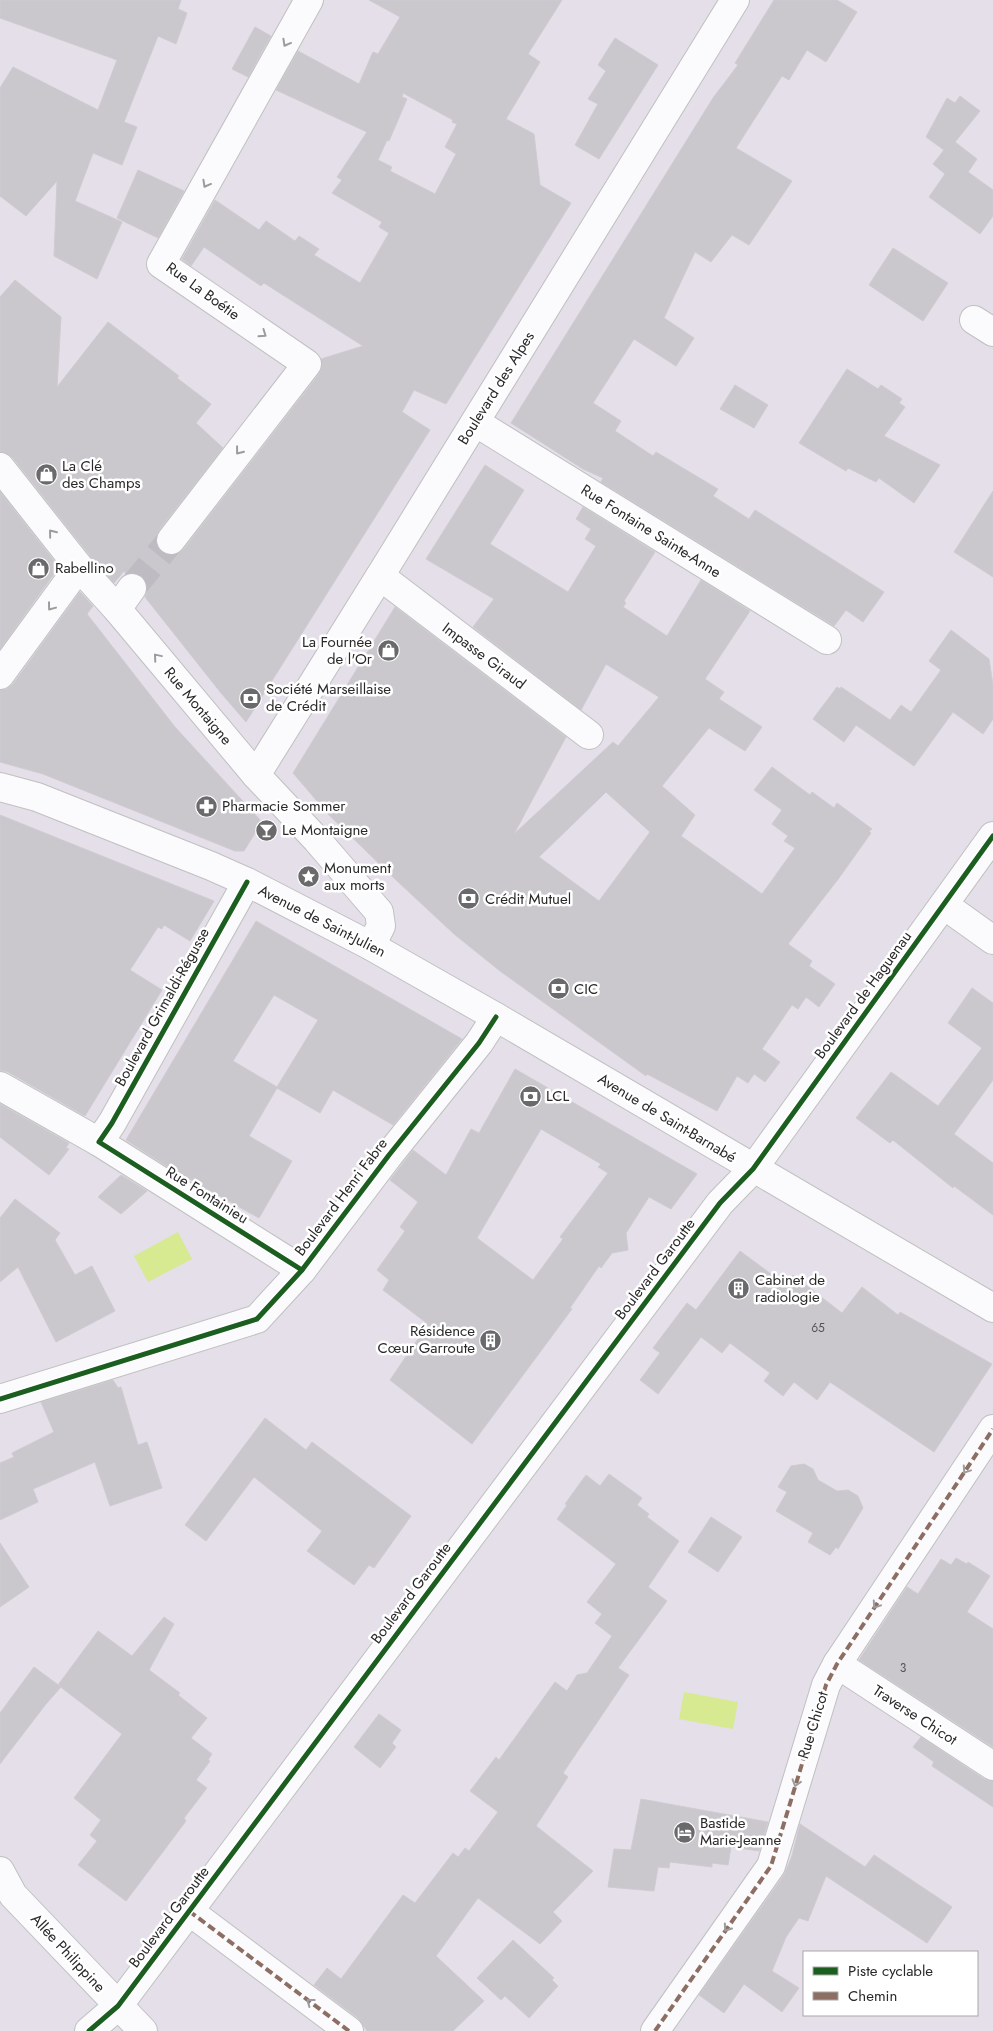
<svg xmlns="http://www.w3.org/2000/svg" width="993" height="2031" font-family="Jost,sans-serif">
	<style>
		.water { fill: #d7ea92 }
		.building { fill: #cac7cd; stroke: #d0cbd3; fill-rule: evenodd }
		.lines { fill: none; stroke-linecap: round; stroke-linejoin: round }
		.street-tunnel { stroke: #bfbbc2; stroke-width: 28; stroke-dasharray: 28 14; stroke-linecap: butt }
		.street-casing { stroke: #c0c0c1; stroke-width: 30 }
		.secondary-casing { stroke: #c0c0c1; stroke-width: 30 }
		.street { stroke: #fbfafc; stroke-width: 28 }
		.secondary { stroke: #fbfafc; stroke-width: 28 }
		.quiet { stroke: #8d6e63; stroke-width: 4; stroke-dasharray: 8 4; stroke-linecap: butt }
		.cycleway-casing { stroke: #fff; stroke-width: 8 }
		.cycleway { stroke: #1b5e20; stroke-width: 5 }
		.oneway { stroke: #9c9c9d }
		.labels { text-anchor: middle; stroke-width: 5; stroke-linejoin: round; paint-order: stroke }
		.number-label { font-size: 12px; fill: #545354 }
		.street-label { font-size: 15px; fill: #292929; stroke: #fff }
		.poi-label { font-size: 15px; fill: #292929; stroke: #fff; text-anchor: start }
	</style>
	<rect width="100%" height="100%" fill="#e4dfe8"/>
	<!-- water -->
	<g class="water">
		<polygon points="178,1232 192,1259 148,1282 134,1256"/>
		<polygon points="684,1692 738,1702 733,1729 679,1719"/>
	</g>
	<!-- building -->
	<g class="building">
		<polygon points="0,0 181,0 178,9 187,13 176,44 158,36 124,122 137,127 122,165 93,153 75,201 122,222 97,279 54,256 57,181 26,216 0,196 0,88 13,67 98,110 117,60 0,18"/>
		<path d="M369,0H562L528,54L540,62L506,119L534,134L540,185L571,203L446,404L414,390L402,412L430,430L246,722L221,693L145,597L148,589L146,581L141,576L134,573L126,574L124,571L114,583L91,557L12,457L6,453L0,452V297L15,280L61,317L57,387L108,322L179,376L177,378L211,404L196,423L223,448L159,530L156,537L157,546L162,553L169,555L177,554L183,550L319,374L322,366L321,359L363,346L264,283L261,286L204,247L191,266L182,259L215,200L259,230L266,221L295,241L299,236L319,249L314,255L360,283L389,233L379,227L382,222L332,193L342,180L337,177L367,132L276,90L298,51L359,84L373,52L378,54L400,17ZM403,93L453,120L452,122L457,124L445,147L456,154L435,194L390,171L392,167L378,160L387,140L389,141L407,99L402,97Z"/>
		<polygon points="774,0 837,0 857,12 826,62 807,50 789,80 782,76 736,148 792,181 749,245 732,235 711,262 695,252 664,318 694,338 676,366 634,339 593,403 621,421 615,431 653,456 656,452 718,489 713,496 749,519 755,510 884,592 863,622 846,610 834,626 601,482 603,478 583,469 511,423 713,98 738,65 735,63"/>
		<polygon points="255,27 271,36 248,77 232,69"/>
		<polygon points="615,38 658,65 599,159 575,145 598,104 588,99 606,71 598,65"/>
		<polygon points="960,96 980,111 955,142 977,159 968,172 993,190 993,216 980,234 929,197 945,174 933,164 944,150 926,137 947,98 955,103"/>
		<polygon points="138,170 184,191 158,238 117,218"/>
		<polygon points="893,248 948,283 923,321 869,285"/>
		<polygon points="847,369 878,389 881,385 902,399 899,403 905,407 884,436 940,465 914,503 879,478 876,482 848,468 846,471 799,443"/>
		<polygon points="735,385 768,405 754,428 720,409"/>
		<path d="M485,465L524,490L490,544L568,592L596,546L585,539L591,529L576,519L583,507L655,552L624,601L626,603L623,607L667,636L701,580L750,611L705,679L724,692L719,699L762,727L745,751L709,728L662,786L695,815L681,836L762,894L795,848L784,841L788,836L772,824L782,810L754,790L772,767L810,795L812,792L834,808L837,803L872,829L869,831L871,833L839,878L788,944L812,961L809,966L835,984L819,1007L806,997L798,1009L792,1005L762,1049L780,1062L765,1082L754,1074L748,1083L737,1076L717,1111L647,1074L646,1076L500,971L454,934L396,880L329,815L293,773L395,607L566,737L514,834L613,742L618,746L659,697L606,664L581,710L473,627L494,599L426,559ZM606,792L650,832L599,901L539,857Z"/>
		<polygon points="993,491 993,577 954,552"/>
		<polygon points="0,492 59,567 0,649"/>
		<polygon points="80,592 93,606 87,614 175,727 262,822 244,851 235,851 43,774 0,762 0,690 7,689 13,684"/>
		<polygon points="951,630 989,659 993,685 993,719 983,734 953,712 914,766 856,725 844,742 813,719 837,687 840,689 841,687 890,720 901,705 911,712 941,670 929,661"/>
		<polygon points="0,815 214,901 190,941 164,925 162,929 158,927 130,970 162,990 85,1116 8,1072 0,1070"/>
		<path d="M256,921L462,1039L393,1125L333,1090L320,1113L277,1088L249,1136L292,1161L259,1218L171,1169L126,1140ZM274,995L318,1020L277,1087L233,1061Z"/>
		<polygon points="972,988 993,1003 993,1080 954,1134 993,1163 993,1215 954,1186 953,1188 893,1140 890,1143 856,1118 891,1072 938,1106 982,1048 948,1023"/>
		<path d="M515,1069L697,1174L671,1209L649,1197L626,1233L628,1250L612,1253L601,1268L599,1266L570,1308L572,1309L472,1444L390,1380L428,1324L383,1290L389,1280L377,1270L405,1231L400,1227L418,1202L390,1180L413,1150L446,1175L471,1129L479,1133ZM541,1129L601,1164L598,1167L608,1173L560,1237L563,1239L533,1280L477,1238Z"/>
		<polygon points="0,1104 69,1143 66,1148 69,1149 49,1175 0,1137"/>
		<polygon points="121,1175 147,1191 121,1214 98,1197"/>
		<polygon points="15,1199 60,1233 55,1240 75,1275 92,1266 115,1311 56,1342 18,1267 0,1282 0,1218"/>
		<polygon points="740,1251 786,1285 793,1275 842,1313 862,1287 898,1315 900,1312 992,1364 934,1452 830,1382 817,1400 794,1382 783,1396 764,1381 770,1373 730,1343 722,1353 701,1337 658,1394 640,1380 660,1353 653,1348 687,1303 696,1310"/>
		<polygon points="113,1380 118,1388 121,1387 138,1445 147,1442 162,1488 110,1506 95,1462 33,1489 38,1502 0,1520 0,1463 14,1457 12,1453 54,1432 41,1402"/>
		<polygon points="265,1418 306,1450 312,1442 411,1516 374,1568 369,1565 354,1585 307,1551 322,1531 254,1477 206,1541 185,1525"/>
		<polygon points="804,1464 813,1469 818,1480 837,1491 848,1490 858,1496 863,1508 838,1549 836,1547 830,1555 808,1542 813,1533 776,1511 787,1492 778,1487 791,1466"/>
		<polygon points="609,1474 642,1498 637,1505 649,1514 647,1517 679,1541 648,1587 667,1601 618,1668 629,1675 563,1773 568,1777 536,1826 593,1871 553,1912 562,1921 540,1944 478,1898 436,1956 484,2001 453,2031 367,2031 358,2018 314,1985 327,1968 341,1979 403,1895 415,1903 453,1853 458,1857 465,1848 469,1851 498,1812 470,1791 496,1757 499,1760 555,1682 567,1691 577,1675 587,1673 612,1636 595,1623 602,1614 587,1602 616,1564 557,1519 567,1505 565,1504 586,1475 600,1486"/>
		<polygon points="711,1517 742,1537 718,1572 688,1552"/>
		<polygon points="0,1543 29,1587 0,1607"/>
		<polygon points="956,1558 967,1564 968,1562 990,1576 967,1612 993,1629 993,1747 859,1660 907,1587 918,1594 941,1559 951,1565"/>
		<polygon points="164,1617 174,1624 149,1670 180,1693 178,1695 207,1718 191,1738 212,1754 208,1760 210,1761 196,1780 207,1788 184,1818 186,1821 126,1901 78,1865 97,1841 90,1835 101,1820 74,1798 122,1734 58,1685 98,1631 132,1656"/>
		<polygon points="34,1667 61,1687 46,1704 0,1764 0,1713"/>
		<polygon points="379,1714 401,1730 392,1743 396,1747 380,1768 354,1747"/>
		<polygon points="921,1737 984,1779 993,1781 993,1807 932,1766 934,1762 913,1747"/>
		<polygon points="641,1799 768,1822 759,1851 731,1847 728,1865 712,1863 712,1867 670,1862 669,1868 658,1867 654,1891 608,1887 614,1849 631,1850"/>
		<polygon points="800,1824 865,1867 874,1855 952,1907 927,1943 826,1876 808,1921 799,1918 786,1937 772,1971 799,1988 782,2012 744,1984 724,2013 699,1995 784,1875 792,1856"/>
		<polygon points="513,1940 554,1978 552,1980 558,1986 529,2018 505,1996 501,2000 477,1978"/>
	</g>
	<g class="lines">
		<!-- street-tunnel -->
		<polyline class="street-tunnel" points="132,588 171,540"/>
		<defs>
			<g id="street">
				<polyline points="974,320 993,332"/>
				<polyline points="475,422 827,640"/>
				<polyline points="171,540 307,364 161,264 309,0"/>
				<polyline points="117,609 132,588"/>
				<polyline points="0,675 79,567"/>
				<polyline points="589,735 380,576 735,0"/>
				<polyline points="944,905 993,940"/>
				<polyline points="0,1086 99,1142 302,1270"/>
				<polyline points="99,1142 112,1123 247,882"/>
				<polyline points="0,1399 257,1319 302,1270 389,1155 479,1043 496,1017"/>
				<polyline points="837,1664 993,1766"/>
				<polyline points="0,1871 13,1895 143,2031"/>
				<polyline points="189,1911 349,2031"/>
				<polyline points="89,2031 118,2006 720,1203 753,1169 993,836"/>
				<polyline points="655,2031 771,1866 826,1685 837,1664 993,1429"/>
			</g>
			<g id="secondary">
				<polyline points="0,467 79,567 117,609 256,775 317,840 379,912 381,926 371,946"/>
				<polyline points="256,775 380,576"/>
				<polyline points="0,787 37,797 211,866 247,882 371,946 496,1017 993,1308"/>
			</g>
		</defs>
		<!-- street casing -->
		<use href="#street" class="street-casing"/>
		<!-- secondary casing -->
		<use href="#secondary" class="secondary-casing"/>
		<!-- street -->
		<use href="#street" class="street"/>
		<!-- secondary -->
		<use href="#secondary" class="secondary"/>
		<!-- quiet -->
		<g class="quiet">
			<polyline points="189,1911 349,2031"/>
			<polyline points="655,2031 771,1866 826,1685 837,1664 993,1429"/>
		</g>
		<defs>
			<g id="cycleway">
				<polyline points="247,882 112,1123 99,1142 302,1270"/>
				<polyline points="0,1399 257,1319 302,1270 389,1155 479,1043 496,1017"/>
				<polyline points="89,2031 118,2006 720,1203 753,1169 993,836"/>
			</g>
		</defs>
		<!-- cycleway casing -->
		<use href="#cycleway" class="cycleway-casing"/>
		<!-- cycleway -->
		<use href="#cycleway" class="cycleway"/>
	</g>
	<!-- one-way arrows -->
	<defs><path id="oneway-chevron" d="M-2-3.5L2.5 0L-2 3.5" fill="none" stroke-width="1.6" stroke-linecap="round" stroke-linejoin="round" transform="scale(1.25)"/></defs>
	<g class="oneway">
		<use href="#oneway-chevron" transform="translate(286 43) rotate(119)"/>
		<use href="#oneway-chevron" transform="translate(206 184) rotate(119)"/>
		<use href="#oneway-chevron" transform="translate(263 334) rotate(35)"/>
		<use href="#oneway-chevron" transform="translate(239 451) rotate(128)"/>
		<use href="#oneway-chevron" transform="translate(52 533) rotate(-129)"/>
		<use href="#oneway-chevron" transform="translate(51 607) rotate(127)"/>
		<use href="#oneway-chevron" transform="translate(157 657) rotate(-130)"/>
		<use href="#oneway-chevron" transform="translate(966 1470) rotate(124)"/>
		<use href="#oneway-chevron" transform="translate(876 1605) rotate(124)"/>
		<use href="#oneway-chevron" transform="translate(796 1783) rotate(107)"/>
		<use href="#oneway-chevron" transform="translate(727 1928) rotate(125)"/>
		<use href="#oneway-chevron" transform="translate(310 2002) rotate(-143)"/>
	</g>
	<!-- icons -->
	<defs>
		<symbol id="shop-disc" viewBox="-11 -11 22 22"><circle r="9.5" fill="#6a696c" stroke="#fff"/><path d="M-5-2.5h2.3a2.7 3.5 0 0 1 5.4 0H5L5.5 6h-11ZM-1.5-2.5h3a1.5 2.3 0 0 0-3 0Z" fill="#fff"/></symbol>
		<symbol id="bank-disc" viewBox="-11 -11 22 22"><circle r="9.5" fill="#6a696c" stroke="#fff"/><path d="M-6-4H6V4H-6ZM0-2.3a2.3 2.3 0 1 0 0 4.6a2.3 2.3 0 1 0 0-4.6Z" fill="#fff"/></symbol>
		<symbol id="pharmacy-disc" viewBox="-11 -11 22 22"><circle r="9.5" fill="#6a696c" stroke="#fff"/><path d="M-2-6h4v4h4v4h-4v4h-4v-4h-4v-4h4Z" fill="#fff"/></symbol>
		<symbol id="bar-disc" viewBox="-11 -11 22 22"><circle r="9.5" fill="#6a696c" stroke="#fff"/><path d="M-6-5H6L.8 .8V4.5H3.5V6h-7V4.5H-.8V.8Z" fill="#fff"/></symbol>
		<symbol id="sight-disc" viewBox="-11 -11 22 22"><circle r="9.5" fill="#6a696c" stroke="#fff"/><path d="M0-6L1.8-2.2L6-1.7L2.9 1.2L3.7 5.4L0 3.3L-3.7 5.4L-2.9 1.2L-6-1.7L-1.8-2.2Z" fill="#fff"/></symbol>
		<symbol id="building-disc" viewBox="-11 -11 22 22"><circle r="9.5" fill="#6a696c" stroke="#fff"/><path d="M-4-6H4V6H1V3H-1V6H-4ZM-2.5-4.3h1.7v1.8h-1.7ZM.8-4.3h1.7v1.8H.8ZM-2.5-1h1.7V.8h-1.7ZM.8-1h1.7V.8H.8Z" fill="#fff"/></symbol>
		<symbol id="hotel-disc" viewBox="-11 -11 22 22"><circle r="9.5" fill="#6a696c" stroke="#fff"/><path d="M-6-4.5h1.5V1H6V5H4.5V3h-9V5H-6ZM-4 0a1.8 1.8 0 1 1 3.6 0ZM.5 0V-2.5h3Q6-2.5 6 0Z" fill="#fff"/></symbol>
	</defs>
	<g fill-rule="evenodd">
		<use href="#shop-disc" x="34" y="462" width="25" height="25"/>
		<use href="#shop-disc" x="26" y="556" width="25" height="25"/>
		<use href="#shop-disc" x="376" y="638" width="25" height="25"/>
		<use href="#bank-disc" x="238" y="686" width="25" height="25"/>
		<use href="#pharmacy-disc" x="194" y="794" width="25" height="25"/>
		<use href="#bar-disc" x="254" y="818" width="25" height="25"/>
		<use href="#sight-disc" x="296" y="864" width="25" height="25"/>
		<use href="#bank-disc" x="456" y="886" width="25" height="25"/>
		<use href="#bank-disc" x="546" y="976" width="25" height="25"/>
		<use href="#bank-disc" x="518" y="1084" width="25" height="25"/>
		<use href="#building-disc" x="726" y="1276" width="25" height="25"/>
		<use href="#building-disc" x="478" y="1328" width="25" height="25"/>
		<use href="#hotel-disc" x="672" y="1820" width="25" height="25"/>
	</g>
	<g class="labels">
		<!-- number labels -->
		<g class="number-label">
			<text x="818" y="1332">65</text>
			<text x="903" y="1672">3</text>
		</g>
		<!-- street labels -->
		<g class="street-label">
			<text transform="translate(203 291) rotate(36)" y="5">Rue La Boétie</text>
			<text transform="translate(496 388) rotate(-58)" y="5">Boulevard des Alpes</text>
			<text transform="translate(651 531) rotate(32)" y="5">Rue Fontaine Sainte-Anne</text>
			<text transform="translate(484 656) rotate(37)" y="5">Impasse Giraud</text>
			<text transform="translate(198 706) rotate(50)" y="5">Rue Montaigne</text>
			<text transform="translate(322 921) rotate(27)" y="5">Avenue de Saint-Julien</text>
			<text transform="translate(863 995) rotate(-54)" y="5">Boulevard de Haguenau</text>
			<text transform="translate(162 1007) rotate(-61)" y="5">Boulevard Grimaldi-Régusse</text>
			<text transform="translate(667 1118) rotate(31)" y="5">Avenue de Saint-Barnabé</text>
			<text transform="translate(207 1195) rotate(32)" y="5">Rue Fontainieu</text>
			<text transform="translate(341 1197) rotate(-53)" y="5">Boulevard Henri Fabre</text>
			<text transform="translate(655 1269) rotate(-53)" y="5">Boulevard Garoutte</text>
			<text transform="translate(411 1593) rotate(-53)" y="5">Boulevard Garoutte</text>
			<text transform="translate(915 1715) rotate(33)" y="5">Traverse Chicot</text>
			<text transform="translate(813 1725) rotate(-73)" y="5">Rue Chicot</text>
			<text transform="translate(169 1917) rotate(-53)" y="5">Boulevard Garoutte</text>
			<text transform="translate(68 1953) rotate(47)" y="5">Allée Philippine</text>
		</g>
		<!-- poi labels -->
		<g class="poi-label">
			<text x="62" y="471">La Clé<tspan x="62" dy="17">des Champs</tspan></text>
			<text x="55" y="573">Rabellino</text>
			<text x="372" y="647" text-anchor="end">La Fournée<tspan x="372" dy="17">de l'Or</tspan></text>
			<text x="266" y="694">Société Marseillaise<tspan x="266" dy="17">de Crédit</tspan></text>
			<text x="222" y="811">Pharmacie Sommer</text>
			<text x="282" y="835">Le Montaigne</text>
			<text x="324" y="873">Monument<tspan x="324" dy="17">aux morts</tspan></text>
			<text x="485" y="904">Crédit Mutuel</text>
			<text x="574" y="994">CIC</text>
			<text x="546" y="1101">LCL</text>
			<text x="755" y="1285">Cabinet de<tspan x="755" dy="17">radiologie</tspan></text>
			<text x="475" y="1336" text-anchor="end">Résidence<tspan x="475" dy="17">Cœur Garroute</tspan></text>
			<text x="700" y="1828">Bastide<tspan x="700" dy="17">Marie-Jeanne</tspan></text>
		</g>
	</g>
	<!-- legend -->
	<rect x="803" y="1951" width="175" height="65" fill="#ffffff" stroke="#a9a9a9"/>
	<rect x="813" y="1967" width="25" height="8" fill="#1b5e20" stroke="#a9a9a9"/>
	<text x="848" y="1976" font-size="15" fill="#292929">Piste cyclable</text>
	<rect x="813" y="1992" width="25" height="8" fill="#8d6e63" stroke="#a9a9a9"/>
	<text x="848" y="2001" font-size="15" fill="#292929">Chemin</text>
</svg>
